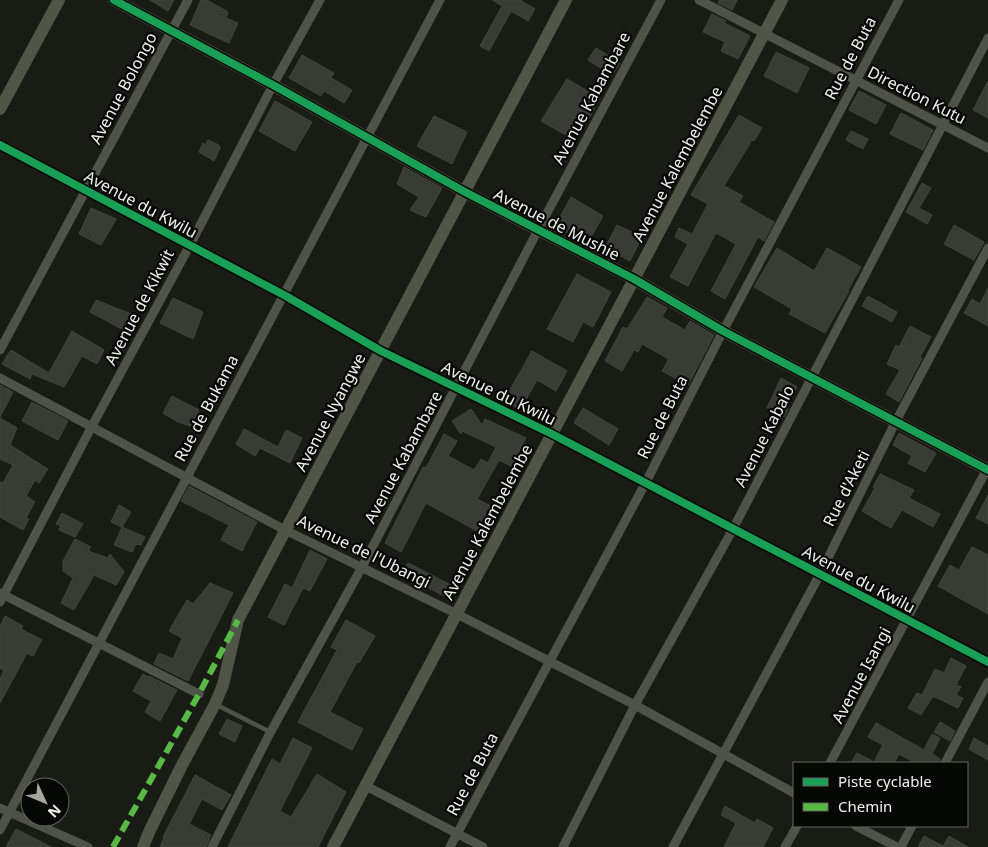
<svg xmlns="http://www.w3.org/2000/svg" width="988" height="847" font-family="'Noto Sans',sans-serif">
	<style>
		.building { fill: #383c35; stroke: #41453e }
		.lines { fill: none; stroke-linecap: round; stroke-linejoin: round }
		.lane { stroke: #4e5347; stroke-width: 4.5 }
		.street { stroke: #4e5347; stroke-width: 9 }
		.secondary { stroke: #4f5647; stroke-width: 12 }
		.quiet { stroke: #58b947; stroke-width: 6; stroke-dasharray: 12 6; stroke-linecap: butt }
		.cycleway-casing { stroke: #050803; stroke-width: 11 }
		.cycleway { stroke: #1a9f57; stroke-width: 8 }
		.labels { text-anchor: middle; stroke-width: 4.5; stroke-linejoin: round; paint-order: stroke }
		.street-label { font-size: 16px; fill: #eff4ea; stroke: #050803 }
	</style>
	<rect width="100%" height="100%" fill="#181c14"/>
	<!-- building -->
	<g class="building">
		<polygon points="150,0 174,0 168,11"/>
		<polygon points="201,0 207,0 228,12 226,18 238,23 229,43 190,25"/>
		<polygon points="492,0 520,0 535,9 528,21 511,11 489,51 480,46 502,6"/>
		<polygon points="719,0 737,0 732,10 718,3"/>
		<polygon points="712,14 726,21 724,23 750,36 738,59 721,51 725,42 703,32"/>
		<polygon points="596,48 620,63 612,75 588,60"/>
		<polygon points="776,52 809,68 797,93 764,76"/>
		<polygon points="302,55 334,73 331,78 352,90 344,103 324,91 321,96 289,78"/>
		<polygon points="567,79 600,98 589,118 579,113 566,135 541,121"/>
		<polygon points="988,81 988,118 973,110"/>
		<polygon points="859,91 886,105 876,124 849,110"/>
		<polygon points="275,101 312,122 295,151 259,131"/>
		<polygon points="901,113 933,130 923,150 890,134"/>
		<polygon points="739,115 762,128 754,141 752,140 724,186 743,196 739,202 774,222 764,241 758,237 725,299 711,291 736,244 716,233 688,286 670,277 688,244 675,237 679,228 692,234 708,204 691,195"/>
		<polygon points="434,116 467,132 452,164 417,146"/>
		<polygon points="851,131 868,139 863,149 846,140"/>
		<polygon points="208,140 219,145 220,148 214,161 199,152 203,143 205,145"/>
		<polygon points="404,167 442,188 426,217 410,210 419,197 397,184"/>
		<polygon points="922,183 931,188 919,208 932,215 927,224 906,212"/>
		<polygon points="571,197 603,216 587,244 555,226"/>
		<polygon points="91,208 116,219 101,245 79,234"/>
		<polygon points="617,225 642,237 630,261 605,248"/>
		<polygon points="954,225 984,242 974,260 944,244"/>
		<polygon points="777,248 814,271 827,248 861,267 848,290 849,291 825,333 789,314 792,309 754,287"/>
		<polygon points="577,274 611,292 593,327 583,322 573,342 547,329"/>
		<polygon points="988,288 988,326 964,313 972,299 980,304"/>
		<polygon points="868,296 897,312 892,322 862,306"/>
		<polygon points="647,297 667,308 662,317 685,330 690,321 714,335 688,385 662,371 669,359 642,344 638,352 634,350 622,371 605,361 623,327 627,329"/>
		<polygon points="173,298 203,312 193,339 160,323"/>
		<polygon points="96,300 136,316 131,334 90,312"/>
		<polygon points="910,326 931,337 920,357 922,358 899,402 886,394 900,370 887,364 896,345 899,347"/>
		<polygon points="72,331 104,350 97,364 82,356 64,387 32,374 30,379 2,364 11,350 49,373"/>
		<polygon points="532,351 567,371 556,391 537,380 520,410 504,400"/>
		<polygon points="781,378 797,387 785,406 788,409 784,417 777,411 767,408"/>
		<polygon points="0,385 13,392 0,417"/>
		<polygon points="172,396 199,410 191,426 178,422 163,413"/>
		<polygon points="32,402 68,421 58,440 22,421"/>
		<polygon points="583,408 618,429 609,445 574,423"/>
		<polygon points="471,409 482,425 485,419 526,438 511,466 499,460 477,499 491,506 477,531 426,503 401,552 385,543 423,467 426,468 444,434 457,441 448,456 474,470 481,459 488,463 496,447 462,431 461,434 452,421"/>
		<polygon points="0,418 17,428 10,445 48,469 39,483 35,480 26,496 35,502 26,518 29,519 23,530 0,517 0,482 3,483 13,465 0,459"/>
		<polygon points="244,429 278,447 286,430 302,438 290,463 260,448 255,456 236,444"/>
		<polygon points="899,433 936,453 925,472 908,463 912,456 893,445"/>
		<polygon points="880,474 914,490 909,498 940,514 933,527 902,510 891,528 862,511 875,488 873,487"/>
		<polygon points="189,486 257,522 242,551 221,540 229,525 181,501"/>
		<polygon points="988,495 988,524 976,518"/>
		<polygon points="119,505 131,512 122,527 145,537 141,545 136,544 132,552 114,545 122,527 111,522"/>
		<polygon points="62,513 83,524 75,537 59,530 61,526 56,524"/>
		<polygon points="75,539 91,547 88,551 108,558 110,554 124,572 116,585 94,575 74,610 61,603 73,578 63,571 63,561"/>
		<polygon points="972,547 988,555 988,614 938,586 950,565 959,570"/>
		<polygon points="310,550 327,559 310,591 303,588 284,625 268,617 285,584 292,588"/>
		<polygon points="408,563 451,585 444,596 402,574"/>
		<polygon points="210,583 233,593 188,681 154,664 159,653 173,659 182,638 169,631 187,600 193,604"/>
		<polygon points="5,616 23,626 21,629 42,640 33,656 27,653 0,703 0,679 4,671 0,668 0,627"/>
		<polygon points="346,620 375,636 359,663 357,662 330,712 363,729 352,750 298,722 337,650 331,647"/>
		<polygon points="951,658 966,666 956,685 961,687 956,695 963,698 958,708 933,696 921,715 908,708 917,693 922,695 935,669 944,673"/>
		<polygon points="143,674 148,677 149,676 177,690 160,721 145,712 151,701 133,691"/>
		<polygon points="227,719 242,726 235,742 219,734"/>
		<polygon points="940,722 955,731 950,741 934,732"/>
		<polygon points="876,723 924,750 932,734 940,738 932,754 940,759 939,763 916,763 899,754 894,763 851,763 857,753 874,762 883,745 868,737"/>
		<polygon points="293,738 312,748 280,811 291,817 317,774 346,792 318,847 228,847 272,759 280,764"/>
		<polygon points="974,738 988,746 988,760 969,749"/>
		<polygon points="195,775 231,795 222,810 202,799 189,824 211,835 206,847 160,847 164,838 163,837"/>
		<polygon points="725,806 755,823 757,819 773,828 763,847 724,847 736,823 721,815"/>
		<polygon points="16,829 51,847 6,847"/>
		<polygon points="924,836 943,846 949,836 968,847 918,847"/>
	</g>
	<g class="lines">
		<!-- lane -->
		<polyline class="lane" points="217,705 270,732"/>
		<!-- street -->
		<g class="street">
			<polyline points="699,0 988,148"/>
			<polyline points="0,145 284,295 381,351 552,434 988,662"/>
			<polyline points="0,350 188,0"/>
			<polyline points="0,378 285,530 457,614 635,705 794,793"/>
			<polyline points="0,593 199,694"/>
			<polyline points="0,602 92,426 190,245 273,85 320,0"/>
			<polyline points="830,763 988,467"/>
			<polyline points="945,763 988,682"/>
			<polyline points="366,786 483,847"/>
			<polyline points="0,808 88,847"/>
			<polyline points="856,826 897,847"/>
			<polyline points="0,830 440,0"/>
			<polyline points="212,847 270,733 362,567 538,230 661,0"/>
			<polyline points="450,847 646,482 723,331 899,0"/>
			<polyline points="563,847 635,705 733,529 988,38"/>
			<polyline points="673,847 820,574 896,421 988,248"/>
			<polyline points="785,847 797,826"/>
			<polyline points="901,847 912,826"/>
		</g>
		<!-- secondary -->
		<g class="secondary">
			<polyline points="114,0 273,85 465,192 634,279 723,331 988,470"/>
			<polyline points="0,109 59,0"/>
			<polyline points="143,847 150,830 181,767 215,704 223,685 238,620 566,0"/>
			<polyline points="333,847 782,0"/>
		</g>
		<!-- quiet -->
		<polyline class="quiet" points="113,847 199,694 238,620"/>
		<defs>
			<g id="cycleway">
				<polyline points="114,0 273,85 465,192 634,279 723,331 988,470"/>
				<polyline points="0,145 284,295 381,351 552,434 988,662"/>
			</g>
		</defs>
		<!-- cycleway casing -->
		<use href="#cycleway" class="cycleway-casing"/>
		<!-- cycleway -->
		<use href="#cycleway" class="cycleway"/>
	</g>
	<g class="labels">
		<!-- street labels -->
		<g class="street-label">
			<text transform="translate(850 58) rotate(-62)" y="6">Rue de Buta</text>
			<text transform="translate(123 88) rotate(-62)" y="6">Avenue Bolongo</text>
			<text transform="translate(917 95) rotate(27)" y="6">Direction Kutu</text>
			<text transform="translate(591 98) rotate(-62)" y="6">Avenue Kabambare</text>
			<text transform="translate(677 164) rotate(-62)" y="6">Avenue Kalembelembe</text>
			<text transform="translate(141 204) rotate(28)" y="6">Avenue du Kwilu</text>
			<text transform="translate(557 224) rotate(27)" y="6">Avenue de Mushie</text>
			<text transform="translate(139 307) rotate(-62)" y="6">Avenue de Kikwit</text>
			<text transform="translate(499 393) rotate(26)" y="6">Avenue du Kwilu</text>
			<text transform="translate(206 408) rotate(-62)" y="6">Rue de Bukama</text>
			<text transform="translate(330 412) rotate(-62)" y="6">Avenue Nyangwe</text>
			<text transform="translate(662 417) rotate(-63)" y="6">Rue de Buta</text>
			<text transform="translate(764 436) rotate(-63)" y="6">Avenue Kabalo</text>
			<text transform="translate(403 457) rotate(-62)" y="6">Avenue Kabambare</text>
			<text transform="translate(846 488) rotate(-63)" y="6">Rue d'Aketi</text>
			<text transform="translate(487 522) rotate(-62)" y="6">Avenue Kalembelembe</text>
			<text transform="translate(364 551) rotate(26)" y="6">Avenue de l'Ubangi</text>
			<text transform="translate(859 579) rotate(28)" y="6">Avenue du Kwilu</text>
			<text transform="translate(861 675) rotate(-62)" y="6">Avenue Isangi</text>
			<text transform="translate(472 774) rotate(-62)" y="6">Rue de Buta</text>
		</g>
	</g>
	<!-- legend -->
	<rect x="793" y="762" width="175" height="65" fill="#050803" stroke="#63665f"/>
	<rect x="803" y="778" width="25" height="8" fill="#1a9f57" stroke="#63665f"/>
	<text x="838" y="787" font-size="15" fill="#eff4ea">Piste cyclable</text>
	<rect x="803" y="803" width="25" height="8" fill="#58b947" stroke="#63665f"/>
	<text x="838" y="812" font-size="15" fill="#eff4ea">Chemin</text>
	<!-- north arrow -->
	<g transform="translate(45 802) rotate(134)"><circle r="24" fill="#050803" stroke="#63665f"/>
	<path d="M0-4L9 19L0 12L-9 19Z" fill="#a4a89f"/>
	<text y="-8" font-size="14" font-weight="bold" text-anchor="middle" fill="#eff4ea">N</text>
	</g>
</svg>
